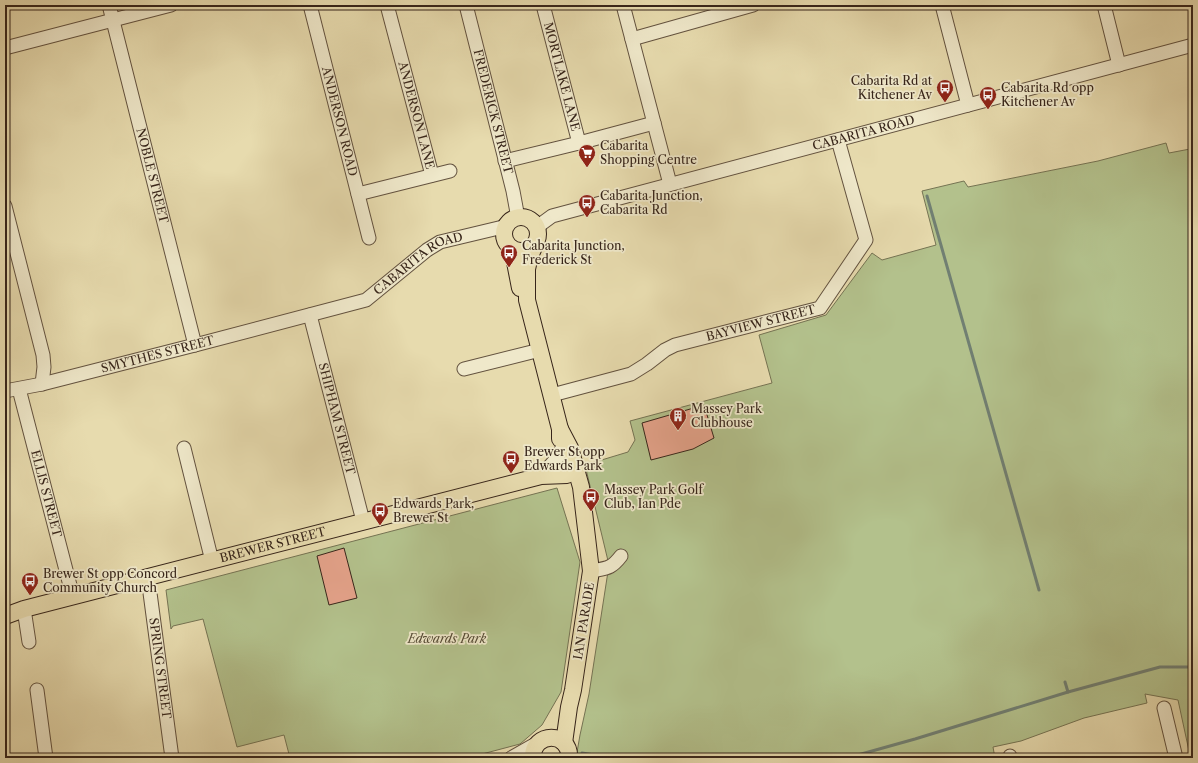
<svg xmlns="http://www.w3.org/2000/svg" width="1198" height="763" font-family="'Libre Caslon Text',serif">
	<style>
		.green { fill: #b3c18c; stroke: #757353 }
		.water { fill: #97bbac; stroke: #717f72 }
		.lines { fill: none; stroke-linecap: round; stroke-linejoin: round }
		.stream { stroke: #717f72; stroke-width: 3 }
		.building { fill: #e5a38b; stroke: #37251a }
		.minor-casing { stroke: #63523f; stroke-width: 15 }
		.major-casing { stroke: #37251a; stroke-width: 18 }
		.minor { stroke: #efe8ca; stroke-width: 13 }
		.major { stroke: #e7dbae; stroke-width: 16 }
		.labels { text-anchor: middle; stroke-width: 3.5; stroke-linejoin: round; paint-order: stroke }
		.street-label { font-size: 12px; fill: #37251a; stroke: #efe8ca }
		.poi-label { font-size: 12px; fill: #37251a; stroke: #efe8ca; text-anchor: start }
		.park-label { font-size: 12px; font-style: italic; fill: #564c36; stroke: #efe8ca }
	</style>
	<rect width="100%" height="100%" fill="#e7dbae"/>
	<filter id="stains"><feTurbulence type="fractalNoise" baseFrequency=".005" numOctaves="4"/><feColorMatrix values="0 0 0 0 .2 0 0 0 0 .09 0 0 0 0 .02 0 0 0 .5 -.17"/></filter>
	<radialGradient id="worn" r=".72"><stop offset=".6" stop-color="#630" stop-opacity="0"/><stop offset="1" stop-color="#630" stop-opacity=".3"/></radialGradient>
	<!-- green -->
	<g class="green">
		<polygon points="1166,143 1169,153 1190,149 1193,158 1193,751 1189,751 1178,700 1145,694 1147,703 1084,718 1021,741 993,747 995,758 576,758 580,735 589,694 609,565 585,465 628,452 635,440 630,421 772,383 759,335 826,315 872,253 882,260 936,245 922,191 964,181 968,187 1098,161"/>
		<polygon points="557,488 580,562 561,692 542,725 520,744 467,758 290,758 284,735 237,747 203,619 173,626 171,629 166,590"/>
	</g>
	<!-- water -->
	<polygon class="water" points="711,754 758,754 761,758 710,758"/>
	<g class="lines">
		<!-- stream -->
		<g class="stream">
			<polyline points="927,196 1039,590"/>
			<polyline points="1065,682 1068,692"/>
			<polyline points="582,753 613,758"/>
			<polyline points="847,758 915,739 1068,692 1160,667 1193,667"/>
		</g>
	</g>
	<!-- building -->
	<g class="building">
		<polygon points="704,405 714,438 693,449 651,460 642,423"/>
		<polygon points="344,548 357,598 329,605 317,556"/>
	</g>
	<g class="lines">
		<defs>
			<g id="minor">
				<path id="s1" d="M109,5L195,345"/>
				<path id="s2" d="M310,5L369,238"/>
				<path id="s3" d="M387,5L432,175"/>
				<path id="s4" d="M466,5L513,191L518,218"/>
				<path id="s5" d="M543,5L579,143L654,123"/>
				<polyline points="623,5 670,184"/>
				<polyline points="942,5 968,105"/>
				<polyline points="1104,5 1119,65"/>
				<polyline points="632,39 753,5"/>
				<polyline points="5,48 171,5"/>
				<polyline points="505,161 579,143"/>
				<polyline points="358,194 450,171"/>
				<polyline points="5,206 43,355 44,367 42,384"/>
				<path id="s6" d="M537,227L552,216L1193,45"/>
				<path id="s7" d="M310,315L363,521"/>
				<polyline points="464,369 540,350"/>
				<path id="s8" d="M19,389L73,597"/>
				<path id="s9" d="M5,391L42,384L195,345L366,300L427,250L440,242L507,226"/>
				<path id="s10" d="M552,395L631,374L647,364L665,350L675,345L820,308L866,240L838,140"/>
				<polyline points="184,448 212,561"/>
				<polyline points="541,476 557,458 561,450"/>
				<path d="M591,571C607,568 611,569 621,556"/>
				<path id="s11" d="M148,578L172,758"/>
				<polyline points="24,609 29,642"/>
				<polyline points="37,690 46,758"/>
				<polyline points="1164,708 1176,758"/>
				<polyline points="1010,756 1010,758"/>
				<polyline points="511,758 541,741"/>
			</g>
			<g id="major">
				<circle cx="521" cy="234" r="17"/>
				<polyline points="535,245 530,256 527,269 527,300 560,429 560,439"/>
				<polyline points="510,247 514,257 520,288"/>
				<polyline points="560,429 570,448 581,487 591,571 573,690 569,707 564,743"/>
				<path id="s12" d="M5,616L24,609L541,476L567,475"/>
				<path d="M533,758C532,731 571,731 569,758"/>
			</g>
		</defs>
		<!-- minor casing -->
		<use href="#minor" class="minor-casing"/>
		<!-- major casing -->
		<use href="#major" class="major-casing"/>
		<!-- minor -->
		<use href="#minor" class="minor"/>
		<!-- major -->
		<use href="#major" class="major"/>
	</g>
	<!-- icons -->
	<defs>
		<symbol id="bus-pin" viewBox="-11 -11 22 30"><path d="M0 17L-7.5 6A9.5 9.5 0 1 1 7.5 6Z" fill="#8f2418" stroke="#efe8ca"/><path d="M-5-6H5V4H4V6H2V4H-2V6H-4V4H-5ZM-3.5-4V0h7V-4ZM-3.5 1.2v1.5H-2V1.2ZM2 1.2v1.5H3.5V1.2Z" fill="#fff"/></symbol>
		<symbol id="supermarket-pin" viewBox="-11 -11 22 30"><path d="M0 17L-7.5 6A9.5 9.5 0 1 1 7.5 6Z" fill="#8f2418" stroke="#efe8ca"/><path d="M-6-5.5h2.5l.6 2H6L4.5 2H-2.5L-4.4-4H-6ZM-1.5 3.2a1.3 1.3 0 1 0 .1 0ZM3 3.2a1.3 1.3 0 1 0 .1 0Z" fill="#fff"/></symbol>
		<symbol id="building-pin" viewBox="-11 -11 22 30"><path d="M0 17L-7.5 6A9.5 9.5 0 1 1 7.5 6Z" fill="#8f2418" stroke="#efe8ca"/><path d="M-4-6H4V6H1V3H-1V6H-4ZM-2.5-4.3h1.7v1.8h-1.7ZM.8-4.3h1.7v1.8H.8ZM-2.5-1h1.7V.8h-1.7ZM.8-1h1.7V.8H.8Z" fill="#fff"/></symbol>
	</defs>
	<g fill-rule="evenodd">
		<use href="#bus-pin" x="935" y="78" width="20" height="27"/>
		<use href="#bus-pin" x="978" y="85" width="20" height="27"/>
		<use href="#supermarket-pin" x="577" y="143" width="20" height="27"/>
		<use href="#bus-pin" x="577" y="193" width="20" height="27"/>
		<use href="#bus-pin" x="499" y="243" width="20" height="27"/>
		<use href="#building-pin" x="668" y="406" width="20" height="27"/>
		<use href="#bus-pin" x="501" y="449" width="20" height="27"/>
		<use href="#bus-pin" x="581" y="487" width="20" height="27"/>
		<use href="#bus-pin" x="370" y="501" width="20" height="27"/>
		<use href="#bus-pin" x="20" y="571" width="20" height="27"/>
	</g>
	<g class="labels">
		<!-- street labels -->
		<g class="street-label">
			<text dy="4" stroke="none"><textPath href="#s5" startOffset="74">MORTLAKE LANE</textPath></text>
			<text dy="4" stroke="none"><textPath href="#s4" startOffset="110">FREDERICK STREET</textPath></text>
			<text dy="4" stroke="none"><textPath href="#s3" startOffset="114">ANDERSON LANE</textPath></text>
			<text dy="4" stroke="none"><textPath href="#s2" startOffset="120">ANDERSON ROAD</textPath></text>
			<text dy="4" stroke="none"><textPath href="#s6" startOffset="341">CABARITA ROAD</textPath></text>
			<text dy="4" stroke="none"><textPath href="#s1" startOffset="176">NOBLE STREET</textPath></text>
			<text dy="4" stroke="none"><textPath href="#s9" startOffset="437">CABARITA ROAD</textPath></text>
			<text dy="4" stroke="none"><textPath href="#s10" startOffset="223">BAYVIEW STREET</textPath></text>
			<text dy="4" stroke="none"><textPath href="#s9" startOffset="157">SMYTHES STREET</textPath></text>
			<text dy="4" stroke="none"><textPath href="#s7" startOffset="107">SHIPHAM STREET</textPath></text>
			<text dy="4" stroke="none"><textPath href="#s8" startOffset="108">ELLIS STREET</textPath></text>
			<text dy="4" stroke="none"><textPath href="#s12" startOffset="277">BREWER STREET</textPath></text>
			<text transform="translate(584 621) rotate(-81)" y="4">IAN PARADE</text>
			<text dy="4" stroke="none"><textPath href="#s11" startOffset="91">SPRING STREET</textPath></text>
		</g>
		<!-- poi labels -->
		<g class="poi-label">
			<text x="932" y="85" text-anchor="end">Cabarita Rd at<tspan x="932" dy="14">Kitchener Av</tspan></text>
			<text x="1001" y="92">Cabarita Rd opp<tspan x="1001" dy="14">Kitchener Av</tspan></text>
			<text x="600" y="150">Cabarita<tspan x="600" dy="14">Shopping Centre</tspan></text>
			<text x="600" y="200">Cabarita Junction,<tspan x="600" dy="14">Cabarita Rd</tspan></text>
			<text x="522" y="250">Cabarita Junction,<tspan x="522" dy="14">Frederick St</tspan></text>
			<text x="691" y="413">Massey Park<tspan x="691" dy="14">Clubhouse</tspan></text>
			<text x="524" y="456">Brewer St opp<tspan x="524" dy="14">Edwards Park</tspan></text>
			<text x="604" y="494">Massey Park Golf<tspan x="604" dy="14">Club, Ian Pde</tspan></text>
			<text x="393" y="508">Edwards Park,<tspan x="393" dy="14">Brewer St</tspan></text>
			<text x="43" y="578">Brewer St opp Concord<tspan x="43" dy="14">Community Church</tspan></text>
		</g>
		<!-- park labels -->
		<g class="park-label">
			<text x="447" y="643">Edwards Park</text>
		</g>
	</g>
	<!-- margin -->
	<rect width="1198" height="763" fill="none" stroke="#e7dbae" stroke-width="20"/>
	<rect x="6" y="6" width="1186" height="751" fill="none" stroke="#37251a" stroke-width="2"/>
	<rect x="10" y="10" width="1178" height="743" fill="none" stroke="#37251a"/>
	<rect width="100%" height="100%" filter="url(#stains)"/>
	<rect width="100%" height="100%" fill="url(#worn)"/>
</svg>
